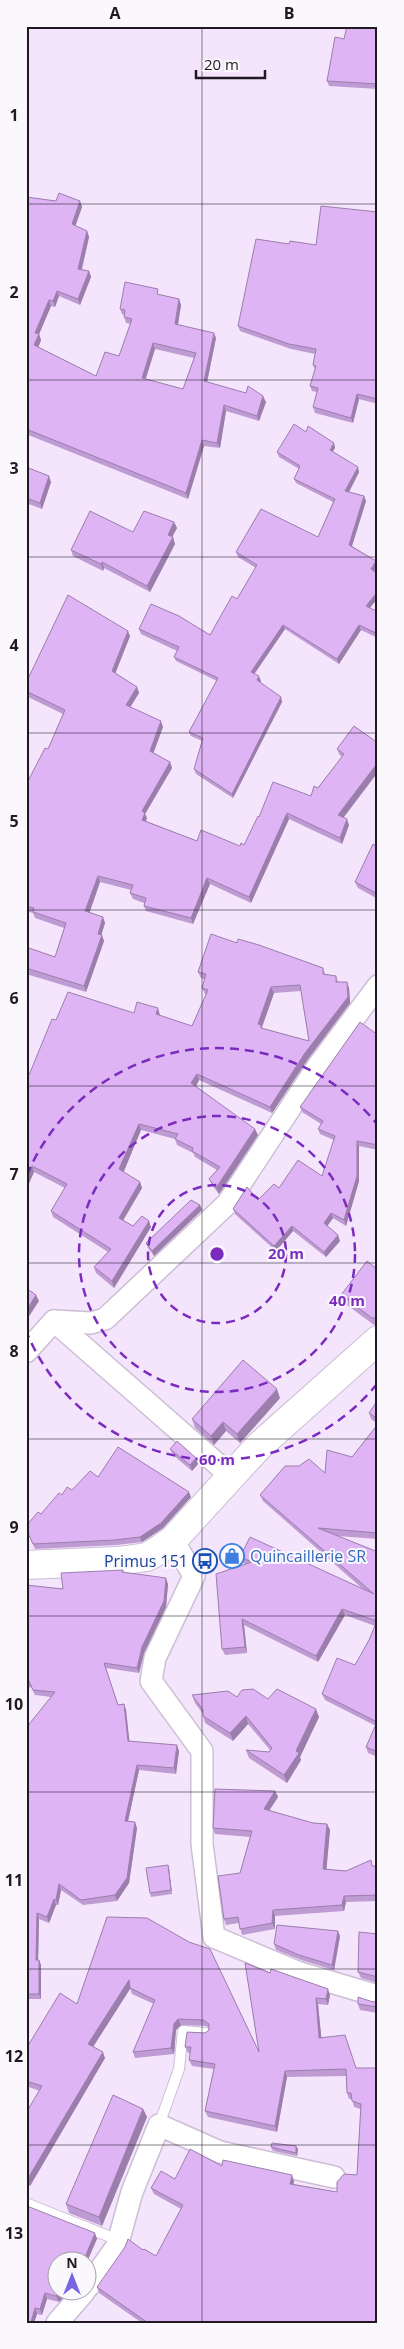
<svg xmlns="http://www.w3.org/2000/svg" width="404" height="2349" font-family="'Open Sans',sans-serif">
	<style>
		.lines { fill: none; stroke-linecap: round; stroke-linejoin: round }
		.lane-casing { stroke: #ccbed4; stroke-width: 12 }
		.street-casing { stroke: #ccbed4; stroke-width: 24 }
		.secondary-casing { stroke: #ccbed4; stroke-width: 30 }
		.lane { stroke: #fff; stroke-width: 10 }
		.street { stroke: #fff; stroke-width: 21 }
		.secondary { stroke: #fff; stroke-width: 28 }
		.wall { fill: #bf9bd3; fill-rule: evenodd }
		.shaded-wall { fill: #9b7eac }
		.building { fill: #deb4f5; stroke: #9b7eac; fill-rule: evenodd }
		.grid { fill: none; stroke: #1f1a22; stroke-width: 1; stroke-opacity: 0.55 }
		.ring { fill: none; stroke: #7b2cbf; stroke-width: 2.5; stroke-dasharray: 9 6 }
		.labels { text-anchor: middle; stroke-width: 4; stroke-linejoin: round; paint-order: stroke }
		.shop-label { font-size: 16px; fill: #366cbe; stroke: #faf8fc; text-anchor: start }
		.transit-label { font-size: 16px; fill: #164399; stroke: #faf8fc; text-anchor: end }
		.centre { fill: #7b2cbf; stroke: #faf8fc; stroke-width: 2.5 }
		.ring-label { font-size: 15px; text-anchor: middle; font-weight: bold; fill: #7b2cbf; stroke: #faf8fc; stroke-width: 4; stroke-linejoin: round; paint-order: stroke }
		.neatline { fill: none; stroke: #1f1a22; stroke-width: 2 }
		.grid-label { font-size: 16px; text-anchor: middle; font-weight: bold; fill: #1f1a22 }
	</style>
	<rect width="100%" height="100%" fill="#f4e5fc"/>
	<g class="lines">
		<defs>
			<g id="lane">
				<polyline points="159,2125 179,2069 183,2031 205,2033"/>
				<polyline points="26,2205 28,2204 118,2240"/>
			</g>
			<g id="street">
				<polyline points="54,1321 231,1476"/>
				<polyline points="26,1352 54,1321 91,1323 105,1319 227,1204 318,1066 378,986"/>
				<polyline points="173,1540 194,1576 155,1658 151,1681 202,1751 202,1844 214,1937 297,1972 378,1996"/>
				<polyline points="88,2287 117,2246 132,2192 159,2125 220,2152 334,2177"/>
				<polyline points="57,2323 84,2292"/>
			</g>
			<polyline id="secondary" points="26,1565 118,1561 147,1557 154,1553 173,1540 259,1446 378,1340"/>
		</defs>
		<!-- lane casing -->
		<use href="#lane" class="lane-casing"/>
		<!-- street casing -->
		<use href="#street" class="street-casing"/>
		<!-- secondary casing -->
		<use href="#secondary" class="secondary-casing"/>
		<!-- lane -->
		<use href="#lane" class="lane"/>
		<!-- street -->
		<use href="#street" class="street"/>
		<!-- secondary -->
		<use href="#secondary" class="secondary"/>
	</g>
	<!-- wall -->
	<g class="wall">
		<polygon points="378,26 378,89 329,86 327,81 344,39 356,27"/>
		<path d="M26,197L56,201H80L82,207L75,226L87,231L89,237L82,270L89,271L91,277L80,305L59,296L55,307L51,306L39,334L41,340L38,347L96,376L119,356L131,324L126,323L124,317V315L122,314L120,309L160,295L179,299L181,305L178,325L216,338L207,382L266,402L259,421L226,411L220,448L204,446L188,499L26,434ZM155,349L194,358L183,389L146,379Z"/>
		<polygon points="378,212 378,404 359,399 353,423 315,413 313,407 317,392 312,391 310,386 315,370 313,365 315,354 291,349 240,331 238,326 289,244 316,245"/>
		<polygon points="306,432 334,443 335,448 333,452 359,472 349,492 364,496 366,501 352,546 376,561 377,566 374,571 378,574 378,598 370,608 378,612 378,638 361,630 339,664 285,629 254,674 261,681 260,683 281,697 282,702 233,798 196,774 194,769 202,741 191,736 189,732 217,681 176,661 174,657 177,651 141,634 139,629 210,635 237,599 256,568 238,557 236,552 318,537 333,502 296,483 294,479 299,469 279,457 277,452"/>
		<polygon points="26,467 51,482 42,509 26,503"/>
		<polygon points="174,522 177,528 172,537 175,544 150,592 104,568 103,571 73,556 71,550 133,532"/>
		<polygon points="130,636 115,673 137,687 139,693 130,707 163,727 153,753 170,762 172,768 145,814 147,818 146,821 197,841 240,846 244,845 259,817 311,796 342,757 339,754 337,749 378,743 378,772 343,817 349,825 342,844 289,819 251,903 210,884 193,924 146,911 144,906 144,903 133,899 130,893 131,890 100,882 89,913 103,917 105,923 101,935 104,941 86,992 26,974 26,947 55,957 64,928 35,918 33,913 26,911 26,785 48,749 63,714 26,696 26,683"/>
		<polygon points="378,847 378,899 358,888 355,882"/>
		<path d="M237,943L323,968L325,974L336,976L338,982H347L349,988L350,1003L308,1059L272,1113L199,1080L196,1086L258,1135L219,1194L212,1185L209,1179L217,1170L195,1157L193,1153L177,1145L175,1139L141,1130L123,1172L140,1182L142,1188L123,1220L133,1226L151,1227L114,1288L96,1273L94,1267L108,1252L53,1217L51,1211L65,1188L34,1172L26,1190L29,1075L56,1020L134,1013L160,1015V1016L192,1026L206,994H205L202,988L205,980L201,978L198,972ZM301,991L309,1041L263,1029L262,1027L274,993Z"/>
		<polygon points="378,1035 378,1150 359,1146 359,1181 346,1226 333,1218 327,1226 340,1241 326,1257 293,1231 276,1251 235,1214 233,1209 258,1200 279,1188 322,1176 334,1140 320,1134 318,1129 321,1124 302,1112 300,1107"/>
		<polygon points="200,1205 202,1210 154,1256 148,1248 146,1243"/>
		<polygon points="378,1270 378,1325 374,1325 343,1302 341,1295"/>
		<polygon points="280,1398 240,1443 226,1431 214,1445 195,1428 192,1419"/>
		<polygon points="378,1400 378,1539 337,1536 378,1552 378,1757 368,1753 366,1747 376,1726 325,1700 322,1694 355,1665 369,1640 375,1626 345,1615 318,1662 244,1625 247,1653 225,1655 222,1649 246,1564 242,1563 240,1557 364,1590 263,1501 260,1495 325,1473 352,1457 378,1424 371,1419 369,1413"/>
		<polygon points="170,1449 198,1464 192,1471 173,1455"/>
		<polygon points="98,1477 191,1497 163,1528 142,1542 117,1545 35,1549 26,1529 62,1495"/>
		<polygon points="123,1570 124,1572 168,1584 166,1607 144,1653 139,1673 106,1668 118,1705 124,1704 126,1710 129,1741 179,1751 176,1774 139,1770 128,1821 137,1828 129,1883 117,1901 83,1905 61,1890 58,1905 56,1905 49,1923 39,1919 38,1960 39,1960 41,1965 41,1999 26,1999 26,1728 51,1697 35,1695 31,1687 26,1689 26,1585 63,1589"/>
		<polygon points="192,1695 268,1699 319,1717 300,1757 301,1760 287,1783 249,1758 246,1750 269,1752 270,1750 248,1724 233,1741 205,1723 203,1716 203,1714 195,1703"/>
		<polygon points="275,1791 278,1797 269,1811 313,1823 327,1824 330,1830 326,1869 346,1871 378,1866 378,1901 346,1902 344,1911 275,1916 275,1929 242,1935 239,1923 226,1925 224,1919 240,1873 250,1837 215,1834 213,1828"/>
		<polygon points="168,1865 169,1868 172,1894 151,1897 150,1893"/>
		<polygon points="107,1917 259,2052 245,1963 330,1995 328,2005 318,2004 321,2037 356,2068 378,2068 378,2323 142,2323 99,2293 97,2287 143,2250 156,2256 181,2209 154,2194 151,2188 175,2179 222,2166 294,2181 293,2184 337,2192 357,2175 361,2109 354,2107 352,2099 349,2099 347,2093 346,2076 287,2077 277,2132 208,2117 205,2111 214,2069 192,2066 189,2060 190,2053 188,2053 185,2047 205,2033 209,2030 209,2028 206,2026 181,2025 176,2030 174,2054 135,2058 133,2052 154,2004 132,1994 130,1988 93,2047 105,2058 30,2186 26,2184 26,2113 40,2091 26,2086 26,2049 77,2004"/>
		<polygon points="378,1934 378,1983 361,1978 358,1972"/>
		<polygon points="340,1936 334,1970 301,1960 276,1950 274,1944"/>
		<polygon points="378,2001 378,2013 360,2010 358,2004"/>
		<polygon points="143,2109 147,2117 102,2226 69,2213 66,2204"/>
		<polygon points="296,2146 298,2149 297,2156 273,2151 271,2147"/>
		<polygon points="26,2207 97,2239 58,2292 68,2292 59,2302 47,2299 42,2315 37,2314 34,2323 26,2323"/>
	</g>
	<!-- shaded-wall -->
	<g class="shaded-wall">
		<polygon points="80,201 82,207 74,230 72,224"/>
		<polygon points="87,231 89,237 80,275 78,269"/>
		<polygon points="89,271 91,277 80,305 78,299"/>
		<polygon points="57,291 59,296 55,307 53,301"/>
		<polygon points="179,299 181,305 177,330 175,324"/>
		<polygon points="49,300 51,306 37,339 35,333"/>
		<polygon points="214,333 216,338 206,387 204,381"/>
		<polygon points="39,334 41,340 37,351 34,345"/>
		<polygon points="153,343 155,349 144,383 142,378"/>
		<polygon points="357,394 359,399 353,423 351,418"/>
		<polygon points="263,396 266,402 259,421 257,416"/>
		<polygon points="224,405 226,411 220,448 217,443"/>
		<polygon points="202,440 204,446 188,499 186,493"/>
		<polygon points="334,443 335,448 331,454 330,450"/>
		<polygon points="358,467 359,472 347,496 345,491"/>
		<polygon points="49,476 51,482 42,509 40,503"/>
		<polygon points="364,496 366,501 351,549 349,545"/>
		<polygon points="174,522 177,528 170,541 168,535"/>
		<polygon points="173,537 175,544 150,592 147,586"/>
		<polygon points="376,561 377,566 373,574 371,569"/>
		<polygon points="102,562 104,568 103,571 101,564"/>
		<polygon points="378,591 378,598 368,610 366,606"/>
		<polygon points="283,625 285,629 253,676 251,672"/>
		<polygon points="359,625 361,630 339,664 337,659"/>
		<polygon points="128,631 130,636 114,677 112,671"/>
		<polygon points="259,676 261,681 259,685 257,680"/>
		<polygon points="137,687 139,693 128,711 126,705"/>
		<polygon points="281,697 282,702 233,798 232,794"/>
		<polygon points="161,721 163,727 152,757 150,751"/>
		<polygon points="170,762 172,768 145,814 147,818 144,826 142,820 142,811"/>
		<polygon points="376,765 378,772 341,821 338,815"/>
		<polygon points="287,813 289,819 251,903 249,897"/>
		<polygon points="347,819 349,825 342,844 340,838"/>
		<polygon points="98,876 100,882 88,917 85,911"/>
		<polygon points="207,878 210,884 193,924 191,918"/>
		<polygon points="103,917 105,923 100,939 102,935 104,941 86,992 84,986"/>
		<polygon points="347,982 349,988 350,1003 308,1059 272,1113 270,1107"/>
		<polygon points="271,987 274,993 262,1027 264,1032 258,1024"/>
		<polygon points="158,1008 160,1015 158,1021 156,1014"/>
		<polygon points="197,1074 199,1080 194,1090 191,1083"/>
		<polygon points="139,1124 141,1130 122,1176 119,1169"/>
		<polygon points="255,1129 258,1135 219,1194 216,1188"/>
		<polygon points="357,1141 359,1146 359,1181 346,1226 344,1220"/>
		<polygon points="32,1166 34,1172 26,1190 26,1178"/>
		<polygon points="140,1182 142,1188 121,1224 119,1218"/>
		<polygon points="200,1205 202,1210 154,1256 152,1251"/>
		<polygon points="331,1213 333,1218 326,1228 324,1223"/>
		<polygon points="149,1221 151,1227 114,1288 112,1281"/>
		<polygon points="292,1226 293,1231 276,1251 274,1246"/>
		<polygon points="338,1235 340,1241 326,1257 324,1252"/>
		<polygon points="36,1295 39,1301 26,1321 26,1311"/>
		<polygon points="277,1389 280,1398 240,1443 237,1434"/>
		<polygon points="223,1422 226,1431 214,1445 211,1436"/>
		<polygon points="196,1458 198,1464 192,1471 190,1465"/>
		<polygon points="189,1492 191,1497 163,1528 142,1542 140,1537"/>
		<polygon points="166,1578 168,1584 166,1607 144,1653 139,1673 137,1668 142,1647"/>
		<polygon points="342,1609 345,1615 318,1662 316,1656"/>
		<polygon points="242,1619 244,1625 247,1653 245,1647"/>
		<polygon points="124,1704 126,1710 130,1746 128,1741"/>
		<polygon points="316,1709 319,1717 300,1757 301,1760 287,1783 284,1775"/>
		<polygon points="246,1716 248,1724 233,1741 230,1733"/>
		<polygon points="177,1745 179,1751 176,1774 174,1768"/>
		<polygon points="137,1765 139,1770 127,1826 125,1821"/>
		<polygon points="275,1791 278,1797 266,1815 264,1809"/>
		<polygon points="135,1822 137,1828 129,1883 117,1901 115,1895"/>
		<polygon points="327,1824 330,1830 326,1875 323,1869"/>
		<polygon points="168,1865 169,1868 172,1894 171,1890"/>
		<polygon points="59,1884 61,1890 58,1905 56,1900"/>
		<polygon points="344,1896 346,1902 344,1911 342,1905"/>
		<polygon points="54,1899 56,1905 49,1923 47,1917"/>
		<polygon points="273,1910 275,1916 275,1929 272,1923"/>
		<polygon points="37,1913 39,1919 38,1965 36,1960"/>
		<polygon points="338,1931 340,1936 334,1970 332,1965"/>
		<polygon points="39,1960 41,1965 41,1999 39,1994"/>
		<polygon points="129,1980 132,1986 91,2050 88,2044"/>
		<polygon points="328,1989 330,1995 328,2005 326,1999"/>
		<polygon points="316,1998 318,2004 322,2044 319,2038"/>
		<polygon points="178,2019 181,2025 176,2030 174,2054 171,2048 174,2024"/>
		<polygon points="103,2052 105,2058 30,2186 27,2180"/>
		<polygon points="285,2071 287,2077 277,2132 275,2126"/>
		<polygon points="143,2109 147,2117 102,2226 99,2217"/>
		<polygon points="296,2146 298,2149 297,2156 296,2153"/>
		<polygon points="292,2175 294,2181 293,2190 290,2184"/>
		<polygon points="95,2233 97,2239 87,2262 83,2262"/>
		<polygon points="60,2292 68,2292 59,2302 56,2296"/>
		<polygon points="45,2293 47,2299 42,2315 40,2309"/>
		<polygon points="35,2308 37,2314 34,2323 31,2323"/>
	</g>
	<!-- building -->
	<g class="building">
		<polygon points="347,26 378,26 378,84 327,81 335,37 344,39"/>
		<path d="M59,193L80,201L72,224L87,231L78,269L89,271L78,299L57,291L53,301L49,300L35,333L39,334L34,345L96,376L105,352L119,356L132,319L124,317L125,310L120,309L125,282L158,289L157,294L179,299L175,324L214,333L204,381L246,393L248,386L263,396L257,416L224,405L217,443L202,440L186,493L26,429V197L56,201ZM153,343L196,353L183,389L142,378Z"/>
		<polygon points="321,206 378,212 378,399 357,394 351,418 313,407 318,388 310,386 316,366 313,365 316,349 289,344 238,326 256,239 289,244 290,241 316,245"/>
		<polygon points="294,424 306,432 308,426 334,443 330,450 358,467 345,491 364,496 349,545 376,561 371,569 378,574 378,591 366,606 378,612 378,634 359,625 337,659 283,625 251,672 259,676 257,680 281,697 232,794 194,769 203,738 189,732 218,678 174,657 179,647 139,629 151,604 179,616 210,635 232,596 237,599 257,565 236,552 261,509 318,537 335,499 294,479 300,466 277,452"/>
		<polygon points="26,467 49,476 40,503 26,498"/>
		<polygon points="90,511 133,532 144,511 174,522 168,535 173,537 147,586 102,562 101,564 71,550"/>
		<polygon points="68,595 128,631 112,671 137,687 126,705 161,721 150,751 170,762 142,811 145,813 142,820 197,841 201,830 240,846 241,843 244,845 258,816 259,817 273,782 311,796 314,786 318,788 344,754 337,749 354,726 378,743 378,766 376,765 338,815 347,819 340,838 287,813 249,897 207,878 191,918 144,906 146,898 130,893 133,885 98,876 85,911 103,917 98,934 102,935 84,986 26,968 26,947 55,957 66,923 33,912 34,908 26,906 26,785 45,748 48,749 65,710 26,691 26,683"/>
		<polygon points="373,844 378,847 378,894 355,882"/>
		<path d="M211,934L237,943L238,939L259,945L323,968V974L336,976V982H347L348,997L305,1053L270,1107L197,1074L191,1083L255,1129L216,1188L209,1179L220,1167L192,1151L193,1148L175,1139L178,1134L139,1124L119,1169L140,1182L119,1218L133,1226L142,1216L149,1221L112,1281L94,1267L111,1249L51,1211L67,1184L32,1166L26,1178V1074L29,1075L52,1019L56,1020L68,992L134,1013L137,1002L158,1008L156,1014L192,1026L208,990L202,988L206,974L198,972ZM300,985L309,1041L261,1028V1025L258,1024L271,987Z"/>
		<polygon points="360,1022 378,1035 378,1145 357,1141 357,1176 344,1220 331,1213 324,1223 338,1235 324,1252 292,1226 274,1246 233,1209 247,1187 258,1200 274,1184 279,1188 298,1160 322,1176 335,1136 318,1129 323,1121 300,1107"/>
		<polygon points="191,1200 200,1205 152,1251 146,1243"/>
		<polygon points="367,1261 378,1270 378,1318 372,1318 341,1295"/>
		<polygon points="26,1288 36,1295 26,1311"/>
		<polygon points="243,1360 277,1389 237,1434 223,1422 211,1436 192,1419"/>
		<polygon points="378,1400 378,1419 369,1413"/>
		<polygon points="378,1424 378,1509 376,1513 378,1513 378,1533 318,1528 378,1552 378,1752 366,1747 377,1722 322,1694 337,1658 355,1665 369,1640 377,1621 342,1609 316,1656 242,1619 245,1647 222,1649 216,1574 252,1562 240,1557 250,1537 374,1594 260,1495 285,1466 299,1466 309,1459 325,1473 327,1450 352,1457"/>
		<polygon points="177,1441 196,1458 190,1465 170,1449"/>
		<polygon points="118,1447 189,1492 161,1523 140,1537 115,1540 33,1544 26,1529 26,1526 38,1512 41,1514 59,1493 62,1495 67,1487 72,1490 90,1471 98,1477"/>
		<polygon points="123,1570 122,1572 166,1578 164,1601 142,1647 137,1668 104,1663 118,1705 124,1704 128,1741 177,1745 174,1768 137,1765 125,1821 135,1822 127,1878 115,1895 81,1900 59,1884 56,1900 54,1899 47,1917 37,1913 36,1960 39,1960 39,1994 26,1994 26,1728 55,1692 33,1690 29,1681 26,1683 26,1585 63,1589 61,1573"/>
		<polygon points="253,1689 268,1699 277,1689 316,1709 296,1751 299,1753 284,1775 246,1750 269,1752 272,1748 246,1716 230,1733 203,1716 203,1710 192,1695 228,1691 237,1697 242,1690"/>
		<polygon points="215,1789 275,1791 264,1809 313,1823 327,1824 323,1869 346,1871 371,1860 372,1866 378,1866 378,1895 344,1896 342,1905 273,1910 272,1923 240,1929 238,1917 224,1919 218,1876 240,1873 252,1831 213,1828"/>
		<polygon points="168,1865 171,1890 150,1893 146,1868"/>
		<polygon points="107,1917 147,1918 189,1942 210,1949 259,2052 245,1963 270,1973 271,1969 328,1989 326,1999 316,1998 319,2038 345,2035 356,2068 378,2068 378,2323 148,2323 97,2287 125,2247 128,2239 143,2250 144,2249 156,2256 183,2205 151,2188 161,2171 175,2179 190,2149 222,2166 223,2160 292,2175 290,2184 337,2192 337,2182 344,2174 357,2175 361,2104 352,2101 351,2093 347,2093 346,2069 285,2071 275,2126 205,2111 215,2064 189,2060 191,2047 185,2047 187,2032 205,2033 209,2030 209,2024 203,2020 178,2019 174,2024 171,2048 133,2052 155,2000 130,1988 129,1980 88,2044 103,2052 27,2180 26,2179 26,2113 42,2086 26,2081 26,2049 60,1993 77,2004"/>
		<polygon points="277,1925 338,1931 332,1965 299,1955 274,1944"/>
		<polygon points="359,1932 378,1934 378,1977 358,1972"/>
		<polygon points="358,1997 373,2002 378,2001 378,2007 358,2004"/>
		<polygon points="113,2095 143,2109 99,2217 66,2204"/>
		<polygon points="272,2143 296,2146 296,2153 271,2147"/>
		<polygon points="27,2206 95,2233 83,2262 58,2262 58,2292 60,2292 56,2296 45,2293 40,2309 35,2308 31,2322 26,2321 26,2207"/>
	</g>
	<!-- grid -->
	<path class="grid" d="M202,26V2323M26,204H378M26,380H378M26,557H378M26,733H378M26,910H378M26,1086H378M26,1263H378M26,1439H378M26,1616H378M26,1792H378M26,1969H378M26,2145H378"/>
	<!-- distance rings -->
	<g class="ring">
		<circle cx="217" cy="1254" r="69"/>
		<circle cx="217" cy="1254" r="138"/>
		<path d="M377 1384A206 206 0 0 1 27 1333M27 1175A206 206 0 0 1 377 1124"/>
	</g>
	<!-- icons -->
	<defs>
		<symbol id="shop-ring" viewBox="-11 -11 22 22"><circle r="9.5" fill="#faf8fc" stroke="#3f7fe0" stroke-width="1.5"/><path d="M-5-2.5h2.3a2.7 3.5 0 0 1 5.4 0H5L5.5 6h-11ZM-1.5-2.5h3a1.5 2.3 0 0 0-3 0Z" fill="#3f7fe0"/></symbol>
		<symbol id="bus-ring" viewBox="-11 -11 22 22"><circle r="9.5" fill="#faf8fc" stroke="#1a4fb4" stroke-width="1.5"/><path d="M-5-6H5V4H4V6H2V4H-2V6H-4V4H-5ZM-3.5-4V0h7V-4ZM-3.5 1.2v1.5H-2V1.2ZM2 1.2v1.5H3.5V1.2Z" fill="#1a4fb4"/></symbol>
	</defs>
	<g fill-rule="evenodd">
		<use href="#shop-ring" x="218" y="1542" width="28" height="28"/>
		<use href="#bus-ring" x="191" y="1547" width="28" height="28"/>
	</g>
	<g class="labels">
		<!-- shop labels -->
		<g class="shop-label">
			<text x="250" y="1562">Quincaillerie SR</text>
		</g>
		<!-- transit labels -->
		<g class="transit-label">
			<text x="188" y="1567">Primus 151</text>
		</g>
	</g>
	<circle cx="217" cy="1254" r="8" class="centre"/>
	<g class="ring-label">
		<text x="286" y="1259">20 m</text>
		<text x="347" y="1306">40 m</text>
		<text x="217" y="1465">60 m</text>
	</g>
	<!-- border -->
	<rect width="404" height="2349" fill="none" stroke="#faf8fc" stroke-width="55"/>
	<!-- north arrow -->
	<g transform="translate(72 2276)"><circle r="24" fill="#faf8fc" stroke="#a29fa5"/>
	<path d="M0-4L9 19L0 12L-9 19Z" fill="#7766e1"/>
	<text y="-8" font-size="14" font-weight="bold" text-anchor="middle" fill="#1f1a22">N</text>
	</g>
	<!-- scale -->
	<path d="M196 70v8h69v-8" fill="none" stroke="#1f1a22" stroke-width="2.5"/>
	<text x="204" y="70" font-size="15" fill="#1f1a22" stroke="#faf8fc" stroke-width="4" paint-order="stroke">20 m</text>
	<rect x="28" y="28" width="348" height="2294" class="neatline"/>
	<g class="grid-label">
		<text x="115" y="19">A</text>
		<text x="289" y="19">B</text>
		<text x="14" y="121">1</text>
		<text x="14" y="298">2</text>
		<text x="14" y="474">3</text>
		<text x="14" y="651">4</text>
		<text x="14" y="827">5</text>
		<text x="14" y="1004">6</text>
		<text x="14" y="1180">7</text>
		<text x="14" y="1357">8</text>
		<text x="14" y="1533">9</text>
		<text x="14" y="1710">10</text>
		<text x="14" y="1886">11</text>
		<text x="14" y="2062">12</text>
		<text x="14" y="2239">13</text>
	</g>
</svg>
